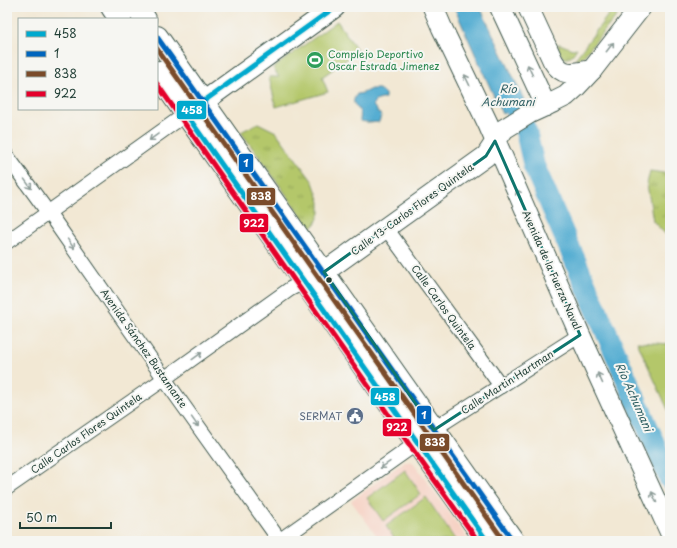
<svg xmlns="http://www.w3.org/2000/svg" width="677" height="548" font-family="'Playpen Sans',sans-serif">
	<style>
		.built { fill: #f6d2c4 }
		.grass { fill: url(#grass-tufts); stroke: #6a8250 }
		.pitch { fill: #b4c76b; stroke: #6a8250 }
		.water { fill: #55add2; stroke: #3a7583 }
		.lines { fill: none; stroke-linecap: round; stroke-linejoin: round }
		.river { stroke: #55add2; stroke-width: 22 }
		.minor-casing { stroke: #3f574c; stroke-width: 16 }
		.secondary-casing { stroke: #3f574c; stroke-width: 22 }
		.primary-casing { stroke: #3f574c; stroke-width: 24 }
		.minor { stroke: #fff; stroke-width: 14 }
		.secondary { stroke: #fff; stroke-width: 20 }
		.primary { stroke: #fff; stroke-width: 22 }
		.bus-1-casing { stroke: #f6f6f2; stroke-width: 8 }
		.bus-2-casing { stroke: #f6f6f2; stroke-width: 8 }
		.bus-3-casing { stroke: #f6f6f2; stroke-width: 8 }
		.bus-4-casing { stroke: #f6f6f2; stroke-width: 8 }
		.bus-1 { stroke: #00a9ce; stroke-width: 5 }
		.bus-2 { stroke: #0065bd; stroke-width: 5 }
		.bus-3 { stroke: #7a4b2a; stroke-width: 5 }
		.bus-4 { stroke: #e4002b; stroke-width: 5 }
		.oneway { stroke: #8f9e9a }
		.marked { fill: none; stroke: #0f766e; stroke-width: 3; stroke-linejoin: round }
		.bus-dot { fill: #1f3d34; stroke: #f6f6f2; stroke-width: 1.5 }
		.labels { text-anchor: middle; stroke-width: 4; stroke-linejoin: round; paint-order: stroke }
		.leisure-label { font-size: 10px; fill: #27864d; stroke: #f6f6f2; text-anchor: start }
		.street-label { font-size: 10px; fill: #1f3d34; stroke: #f6f6f2 }
		.service-label { font-size: 10px; fill: #4e5e75; stroke: #f6f6f2; text-anchor: end }
		.water-label { font-size: 11px; font-style: italic; fill: #2f5f63; stroke: #f6f6f2 }
		.line-badge { stroke: #f6f6f2; stroke-width: 1.5 }
		.badge-label { font-size: 11px; text-anchor: middle; font-weight: bold; fill: #fff }
	</style>
	<defs>
		<pattern id="grass-tufts" width="24" height="20" patternUnits="userSpaceOnUse"><rect width="24" height="20" fill="#b4c76b"/><path d="M3 7l-1-3M5 7V3M7 7l1-3M15 17l-1-3M17 17v-4M19 17l1-3" fill="none" stroke="#92a359"/></pattern>
	</defs>
	<rect width="100%" height="100%" fill="#f6f6f2"/>
	<filter id="ink" filterUnits="userSpaceOnUse"><feTurbulence type="fractalNoise" baseFrequency=".025" numOctaves="2"/><feDisplacementMap in="SourceGraphic" scale="8" xChannelSelector="R" yChannelSelector="G"/><feConvolveMatrix kernelMatrix="1 2 1 2 8 2 1 2 1" color-interpolation-filters="sRGB"/></filter>
	<filter id="wash" filterUnits="userSpaceOnUse"><feTurbulence type="fractalNoise" baseFrequency=".012" numOctaves="4" result="noise"/><feDisplacementMap in="SourceGraphic" scale="16" xChannelSelector="R" yChannelSelector="G"/><feGaussianBlur stdDeviation="0.9" result="paint"/><feColorMatrix in="noise" values="0 0 0 0 0 0 0 0 0 0 0 0 0 0 0 0 0 1.4 0 .05"/><feComposite in="paint" operator="in"/></filter>
	<g filter="url(#wash)">
		<rect width="100%" height="100%" fill="#f2e8d4"/>
		<!-- built -->
		<polygon class="built" points="407,461 410,461 414,463 469,541 370,541 377,536 351,501 404,462"/>
		<!-- grass -->
		<g class="grass">
			<polygon points="604,7 624,7 582,58 577,60 575,59 608,15"/>
			<path d="M558,44H560L572,49L577,48C575,51 572,57 568,58C561,60 558,49 558,44Z"/>
			<polygon points="258,123 276,132 313,182 320,202 320,213 315,225 311,229 241,132"/>
			<polygon points="650,171 670,174 670,223 668,237 653,221 647,184"/>
		</g>
		<!-- pitch -->
		<g class="pitch">
			<polygon points="337,21 358,51 322,77 328,92 276,107 269,77 279,77 273,68"/>
			<polygon points="637,342 670,344 670,414"/>
			<polygon points="405,470 421,494 383,521 367,498"/>
			<polygon points="426,497 456,541 396,541 386,526"/>
		</g>
		<!-- water -->
		<g class="water">
			<polygon points="454,7 480,7 525,102 502,114"/>
			<path d="M371,89H379L385,94V98L375,101L373,104L374,107L377,110V112L380,114L381,116L379,122C372,123 366,122 360,121C360,118 361,116 360,113C358,105 349,105 357,94L363,93Z"/>
		</g>
		<g class="lines">
			<!-- river -->
			<polyline class="river" points="502,81 526,131 534,166 670,479"/>
		</g>
	</g>
	<g filter="url(#ink)">
		<g class="lines">
			<defs>
				<g id="minor">
					<polyline points="7,156 55,222 173,391 280,541"/>
					<polyline points="386,228 501,386"/>
					<polyline points="7,242 186,114"/>
					<polyline points="434,430 446,421 580,335"/>
					<polyline points="7,488 154,386 290,289 304,282"/>
					<polyline points="279,541 417,443"/>
				</g>
				<g id="secondary">
					<polyline points="433,7 442,28 489,126 580,335 670,532"/>
					<polyline points="500,7 546,106"/>
					<path d="M528,7L553,61C563,78 575,73 592,70"/>
					<polyline points="203,102 335,7"/>
					<polyline points="324,272 486,156 504,129 530,113 554,102 566,96 576,87 592,70 641,7"/>
				</g>
				<g id="primary">
					<polyline points="112,7 120,19"/>
					<polyline points="136,7 145,19"/>
					<polyline points="157,37 513,541"/>
					<polyline points="157,72 186,114 314,295 417,443 487,541"/>
				</g>
			</defs>
			<!-- minor casing -->
			<use href="#minor" class="minor-casing"/>
			<!-- secondary casing -->
			<use href="#secondary" class="secondary-casing"/>
			<!-- primary casing -->
			<use href="#primary" class="primary-casing"/>
			<!-- minor -->
			<use href="#minor" class="minor"/>
			<!-- secondary -->
			<use href="#secondary" class="secondary"/>
			<!-- primary -->
			<use href="#primary" class="primary"/>
			<defs>
				<path id="bus-1" d="M335,7L186,114C287,256 386,399 487,541"/>
				<polyline id="bus-2" points="157,37 513,541"/>
				<polyline id="bus-3" points="157,49 504,541"/>
				<polyline id="bus-4" points="157,84 411,447 478,541"/>
			</defs>
			<!-- bus-1 casing -->
			<use href="#bus-1" class="bus-1-casing"/>
			<!-- bus-2 casing -->
			<use href="#bus-2" class="bus-2-casing"/>
			<!-- bus-3 casing -->
			<use href="#bus-3" class="bus-3-casing"/>
			<!-- bus-4 casing -->
			<use href="#bus-4" class="bus-4-casing"/>
			<!-- bus-1 -->
			<use href="#bus-1" class="bus-1"/>
			<!-- bus-2 -->
			<use href="#bus-2" class="bus-2"/>
			<!-- bus-3 -->
			<use href="#bus-3" class="bus-3"/>
			<!-- bus-4 -->
			<use href="#bus-4" class="bus-4"/>
		</g>
		<!-- one-way arrows -->
		<defs><path id="oneway-shaft" d="M-6 0H5M1.5-3L5.5 0L1.5 3" fill="none" stroke-width="1.6" stroke-linecap="round" stroke-linejoin="round"/></defs>
		<g class="oneway">
			<use href="#oneway-shaft" transform="translate(610 47) rotate(-52)"/>
			<use href="#oneway-shaft" transform="translate(530 70) rotate(-115)"/>
			<use href="#oneway-shaft" transform="translate(467 80) rotate(-116)"/>
			<use href="#oneway-shaft" transform="translate(154 137) rotate(144)"/>
			<use href="#oneway-shaft" transform="translate(28 184) rotate(54)"/>
			<use href="#oneway-shaft" transform="translate(519 195) rotate(-114)"/>
			<use href="#oneway-shaft" transform="translate(71 244) rotate(55)"/>
			<use href="#oneway-shaft" transform="translate(197 356) rotate(-36)"/>
			<use href="#oneway-shaft" transform="translate(600 378) rotate(-115)"/>
			<use href="#oneway-shaft" transform="translate(195 422) rotate(55)"/>
			<use href="#oneway-shaft" transform="translate(385 465) rotate(145)"/>
			<use href="#oneway-shaft" transform="translate(654 497) rotate(-115)"/>
		</g>
	</g>
	<!-- marked area -->
	<path class="marked" d="M495,141L580,335L434,430L324,272L486,156Z"/>
	<!-- icons -->
	<defs>
		<symbol id="stadium-disc" viewBox="-11 -11 22 22"><circle r="9.5" fill="#2e9e5b" stroke="#f6f6f2"/><path d="M0-5a6.5 5 0 1 0 0 10a6.5 5 0 1 0 0-10ZM-3.5-1.8h7v3.6h-7Z" fill="#fff"/></symbol>
		<symbol id="civic-disc" viewBox="-11 -11 22 22"><circle r="9.5" fill="#5c6f8a" stroke="#f6f6f2"/><path d="M-.6-6.5H3V-4.5H.6V-3L4-1V1h2V6H-6V1h2V-1L-.6-3ZM-1.2 2.5V6h2.4V2.5Z" fill="#fff"/></symbol>
	</defs>
	<g fill-rule="evenodd">
		<use href="#stadium-disc" x="305" y="50" width="20" height="20"/>
		<use href="#civic-disc" x="345" y="406" width="20" height="20"/>
	</g>
	<!-- markers -->
	<circle class="bus-dot" cx="329" cy="280" r="3.5"/>
	<g class="labels">
		<!-- leisure labels -->
		<g class="leisure-label">
			<text x="328" y="58">Complejo Deportivo<tspan x="328" dy="12">Oscar Estrada Jimenez</tspan></text>
		</g>
		<!-- street labels -->
		<g class="street-label">
			<text transform="translate(412 209) rotate(-36)" y="4">Calle 13-Carlos Flores Quintela</text>
			<text transform="translate(552 270) rotate(66)" y="4">Avenida de la Fuerza Naval</text>
			<text transform="translate(444 307) rotate(54)" y="4">Calle Carlos Quintela</text>
			<text transform="translate(144 348) rotate(55)" y="4">Avenida Sánchez Bustamante</text>
			<text transform="translate(507 382) rotate(-33)" y="4">Calle Martin Hartman</text>
			<text transform="translate(86 433) rotate(-35)" y="4">Calle Carlos Flores Quintela</text>
		</g>
		<!-- service labels -->
		<g class="service-label">
			<text x="342" y="420">SERMAT</text>
		</g>
		<!-- water labels -->
		<g class="water-label">
			<text x="508" y="93">Río<tspan x="508" dy="13">Achumani</tspan></text>
			<text transform="translate(634 397) rotate(66)" y="4">Río Achumani</text>
		</g>
	</g>
	<g class="line-badge">
		<rect x="176" y="100" width="31" height="20" rx="4" fill="#00a9ce"/>
		<rect x="238" y="153" width="16" height="20" rx="4" fill="#0065bd"/>
		<rect x="246" y="187" width="30" height="19" rx="4" fill="#7a4b2a"/>
		<rect x="239" y="213" width="30" height="20" rx="4" fill="#e4002b"/>
		<rect x="370" y="387" width="30" height="19" rx="4" fill="#00a9ce"/>
		<rect x="416" y="405" width="16" height="20" rx="4" fill="#0065bd"/>
		<rect x="382" y="418" width="30" height="19" rx="4" fill="#e4002b"/>
		<rect x="419" y="433" width="31" height="19" rx="4" fill="#7a4b2a"/>
	</g>
	<g class="badge-label">
		<text x="192" y="114">458</text>
		<text x="246" y="167">1</text>
		<text x="261" y="200">838</text>
		<text x="254" y="227">922</text>
		<text x="385" y="401">458</text>
		<text x="424" y="419">1</text>
		<text x="397" y="431">922</text>
		<text x="435" y="446">838</text>
	</g>
	<!-- margin -->
	<rect width="677" height="548" fill="none" stroke="#f6f6f2" stroke-width="24"/>
	<!-- legend -->
	<rect x="18" y="18" width="140" height="92" fill="#f6f6f2" stroke="#a0aca6"/>
	<rect x="26" y="31" width="20" height="6" fill="#00a9ce" stroke="#a0aca6"/>
	<text x="54" y="38" font-size="12" fill="#1f3d34">458</text>
	<rect x="26" y="51" width="20" height="6" fill="#0065bd" stroke="#a0aca6"/>
	<text x="54" y="58" font-size="12" fill="#1f3d34">1</text>
	<rect x="26" y="71" width="20" height="6" fill="#7a4b2a" stroke="#a0aca6"/>
	<text x="54" y="78" font-size="12" fill="#1f3d34">838</text>
	<rect x="26" y="91" width="20" height="6" fill="#e4002b" stroke="#a0aca6"/>
	<text x="54" y="98" font-size="12" fill="#1f3d34">922</text>
	<!-- scale -->
	<path d="M20 522v6h91v-6" fill="none" stroke="#1f3d34" stroke-width="2"/>
	<text x="26" y="522" font-size="12" fill="#1f3d34" stroke="#f6f6f2" stroke-width="3" paint-order="stroke">50 m</text>
</svg>
